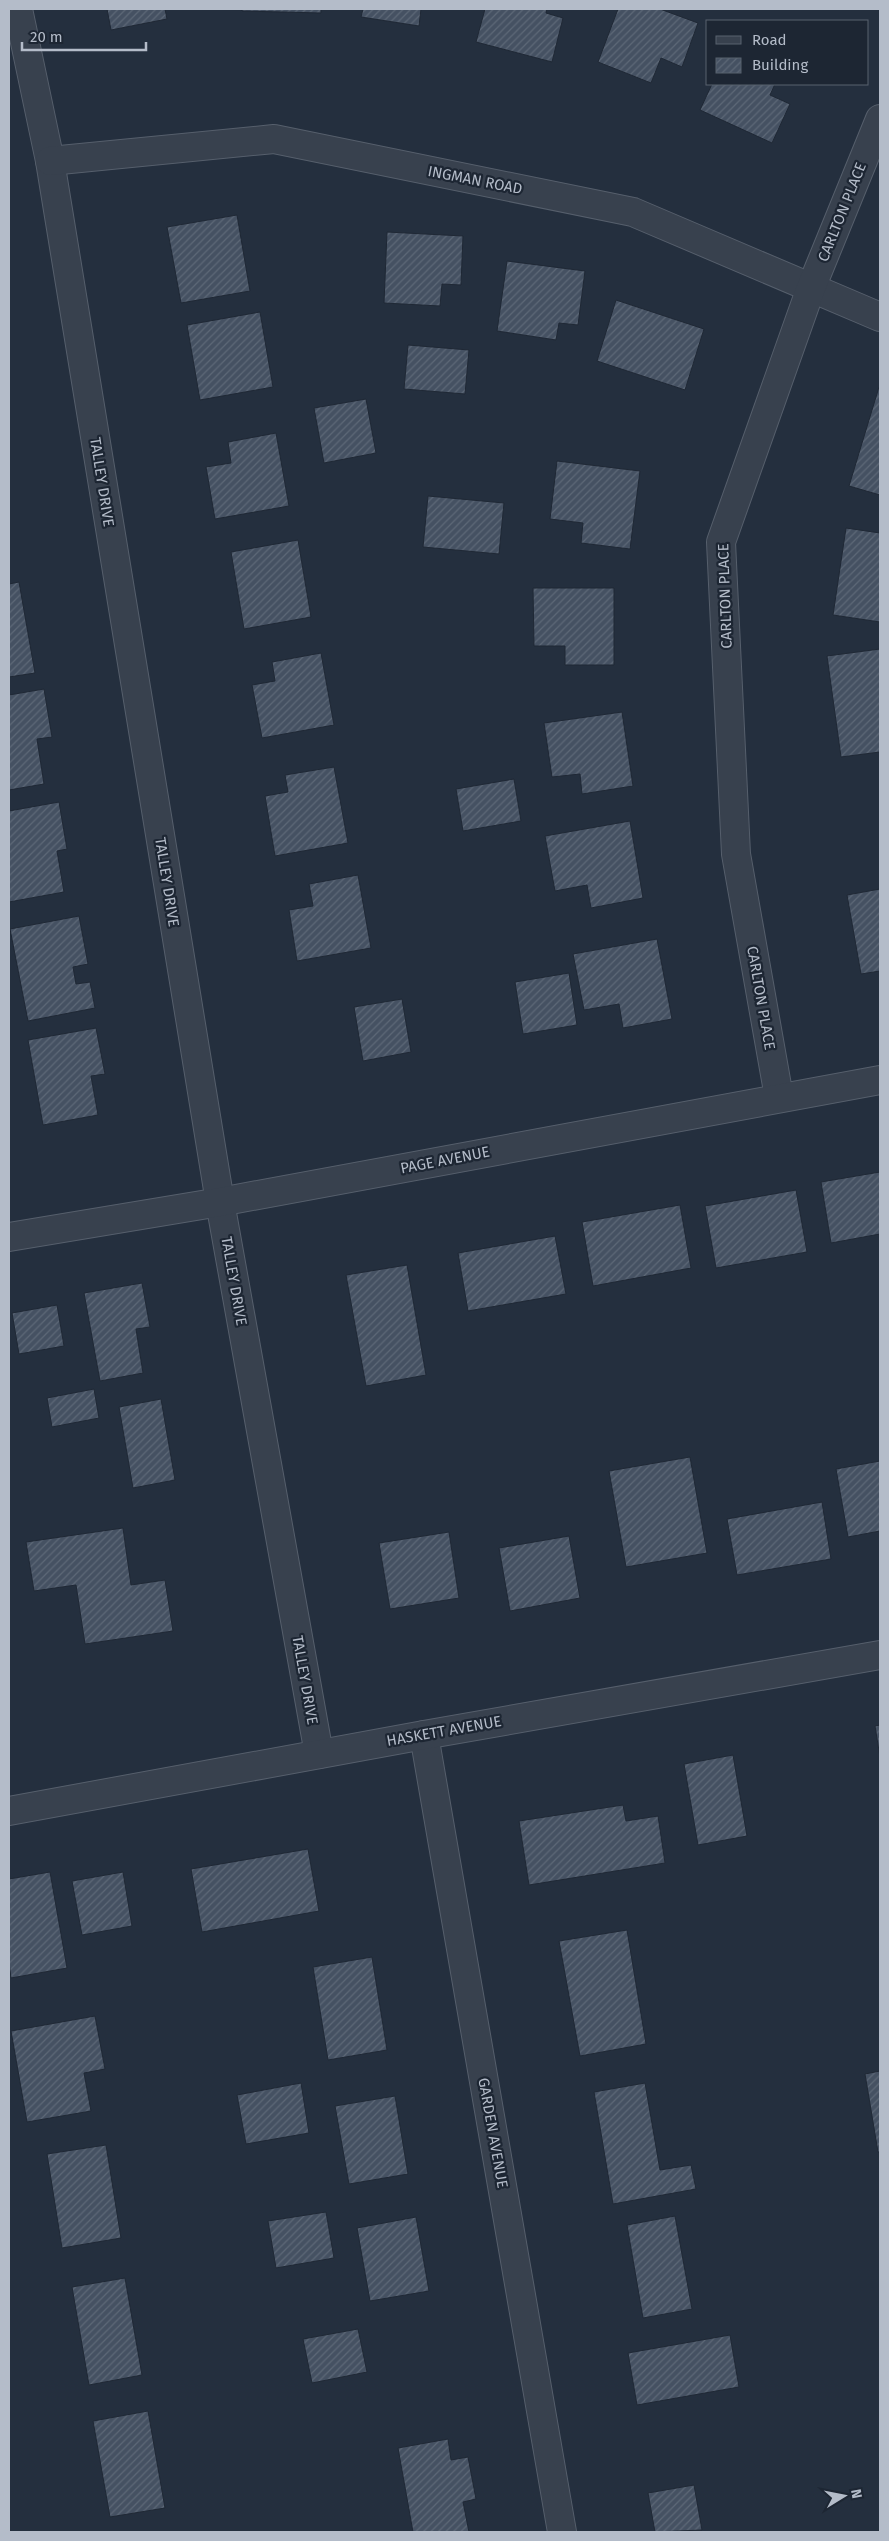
<svg xmlns="http://www.w3.org/2000/svg" width="889" height="2541" font-family="'Fira Sans',sans-serif">
	<style>
		.building { fill: url(#building-hatch); stroke: #1f2835 }
		.lines { fill: none; stroke-linecap: round; stroke-linejoin: round }
		.minor-casing { stroke: #565f6c; stroke-width: 30 }
		.minor { stroke: #38414e; stroke-width: 28 }
		.labels { text-anchor: middle; stroke-width: 4.5; stroke-linejoin: round; paint-order: stroke }
		.street-label { font-size: 15px; fill: #b4bcc9; stroke: #1d2633 }
	</style>
	<defs>
		<pattern id="building-hatch" width="6" height="6" patternUnits="userSpaceOnUse" patternTransform="scale(1.25)"><rect width="6" height="6" fill="#455162"/><path d="M-1 1l2-2M0 6l6-6M5 7l2-2" fill="none" stroke="#5d6877"/></pattern>
	</defs>
	<rect width="100%" height="100%" fill="#242f3e"/>
	<!-- building -->
	<g class="building">
		<polygon points="107,9 165,9 167,19 111,30"/>
		<polygon points="242,9 321,9 321,13 242,11"/>
		<polygon points="363,9 421,9 419,26 361,17"/>
		<polygon points="485,9 547,9 546,13 563,18 552,62 476,42"/>
		<polygon points="618,9 660,9 698,23 682,67 661,58 651,83 598,62"/>
		<polygon points="712,84 775,84 770,95 790,104 772,143 700,110"/>
		<polygon points="237,215 250,291 181,303 167,227"/>
		<polygon points="387,232 463,236 461,285 442,284 440,306 384,303"/>
		<polygon points="507,261 585,271 578,325 559,323 556,340 497,331"/>
		<polygon points="616,300 704,329 685,390 597,361"/>
		<polygon points="260,312 273,387 200,400 187,325"/>
		<polygon points="408,345 469,350 465,394 404,389"/>
		<polygon points="879,387 880,387 880,495 849,486"/>
		<polygon points="366,399 376,453 324,463 314,408"/>
		<polygon points="276,433 289,506 215,519 206,467 231,463 228,442"/>
		<polygon points="557,461 640,471 630,549 581,543 583,523 550,519"/>
		<polygon points="428,496 504,503 499,554 423,547"/>
		<polygon points="846,528 880,533 880,622 833,615"/>
		<polygon points="298,540 311,617 244,629 231,552"/>
		<polygon points="19,582 35,673 9,677 9,584"/>
		<polygon points="533,588 614,588 614,665 565,665 565,646 534,646"/>
		<polygon points="880,649 880,752 841,757 827,656"/>
		<polygon points="321,653 334,725 262,738 252,685 275,681 272,662"/>
		<polygon points="44,689 52,737 37,739 44,784 9,790 9,695"/>
		<polygon points="622,712 633,786 582,794 580,774 552,777 544,723"/>
		<polygon points="334,767 348,843 275,856 265,796 288,792 285,775"/>
		<polygon points="514,779 521,821 463,831 456,789"/>
		<polygon points="59,802 67,849 57,851 64,892 9,902 9,811"/>
		<polygon points="630,821 643,898 591,908 587,885 555,891 545,836"/>
		<polygon points="358,875 371,948 297,961 289,910 313,906 309,884"/>
		<polygon points="880,889 880,971 861,974 847,895"/>
		<polygon points="79,916 88,964 73,967 76,984 90,982 95,1008 28,1021 10,929"/>
		<polygon points="657,939 672,1019 623,1028 619,1004 584,1010 573,954"/>
		<polygon points="569,973 577,1025 523,1034 515,982"/>
		<polygon points="402,999 411,1052 363,1061 354,1007"/>
		<polygon points="96,1028 105,1074 91,1076 98,1115 43,1125 28,1040"/>
		<polygon points="880,1172 880,1234 831,1243 821,1182"/>
		<polygon points="796,1190 807,1252 716,1268 705,1206"/>
		<polygon points="680,1205 691,1268 593,1286 582,1222"/>
		<polygon points="555,1236 566,1294 468,1311 458,1253"/>
		<polygon points="407,1265 426,1375 366,1386 346,1275"/>
		<polygon points="142,1283 150,1327 136,1329 143,1373 100,1381 84,1293"/>
		<polygon points="57,1305 64,1346 19,1354 12,1313"/>
		<polygon points="94,1389 99,1418 52,1427 47,1398"/>
		<polygon points="161,1399 175,1480 133,1488 119,1407"/>
		<polygon points="690,1457 707,1553 626,1567 609,1471"/>
		<polygon points="880,1461 880,1531 848,1537 836,1469"/>
		<polygon points="822,1502 831,1559 737,1575 727,1519"/>
		<polygon points="123,1528 131,1585 165,1580 173,1631 85,1644 76,1585 34,1591 26,1542"/>
		<polygon points="449,1532 459,1598 390,1609 379,1543"/>
		<polygon points="569,1536 580,1598 510,1611 499,1548"/>
		<polygon points="880,1725 880,1757 875,1726"/>
		<polygon points="733,1755 747,1836 698,1845 684,1764"/>
		<polygon points="623,1805 626,1821 658,1816 665,1863 529,1885 519,1821"/>
		<polygon points="308,1849 319,1911 202,1932 191,1869"/>
		<polygon points="50,1872 67,1968 11,1978 9,1963 9,1879"/>
		<polygon points="123,1872 132,1926 82,1935 72,1881"/>
		<polygon points="627,1930 646,2044 580,2056 559,1941"/>
		<polygon points="372,1957 387,2050 328,2060 313,1967"/>
		<polygon points="95,2016 105,2069 84,2073 91,2111 27,2122 11,2031"/>
		<polygon points="880,2071 880,2152 878,2152 865,2074"/>
		<polygon points="301,2083 309,2133 246,2144 237,2095"/>
		<polygon points="645,2083 660,2170 691,2165 696,2189 613,2204 594,2092"/>
		<polygon points="395,2096 408,2174 349,2184 335,2106"/>
		<polygon points="106,2145 121,2238 62,2248 47,2154"/>
		<polygon points="326,2212 334,2258 276,2268 268,2221"/>
		<polygon points="675,2216 692,2309 643,2318 627,2225"/>
		<polygon points="416,2217 429,2291 370,2301 357,2228"/>
		<polygon points="125,2278 142,2375 89,2385 72,2287"/>
		<polygon points="358,2329 367,2372 312,2383 303,2339"/>
		<polygon points="730,2335 739,2387 637,2405 628,2353"/>
		<polygon points="148,2411 165,2508 110,2517 93,2421"/>
		<polygon points="448,2439 451,2460 468,2457 476,2499 463,2502 469,2532 413,2532 398,2448"/>
		<polygon points="694,2485 702,2530 655,2532 648,2493"/>
	</g>
	<g class="lines">
		<defs>
			<g id="minor">
				<polyline points="18,9 50,161 220,1202 319,1754"/>
				<polyline points="50,161 274,139 633,212 880,317"/>
				<polyline points="779,1097 736,854 721,542 811,288 880,119"/>
				<polyline points="9,1237 220,1202 880,1080"/>
				<polyline points="424,1735 562,2532"/>
				<polyline points="9,1811 424,1735 880,1655"/>
			</g>
		</defs>
		<!-- minor casing -->
		<use href="#minor" class="minor-casing"/>
		<!-- minor -->
		<use href="#minor" class="minor"/>
	</g>
	<g class="labels">
		<!-- street labels -->
		<g class="street-label">
			<text transform="translate(475 180) rotate(11)" y="5">INGMAN ROAD</text>
			<text transform="translate(842 212) rotate(-68)" y="5">CARLTON PLACE</text>
			<text transform="translate(102 482) rotate(81)" y="5">TALLEY DRIVE</text>
			<text transform="translate(725 596) rotate(-92)" y="5">CARLTON PLACE</text>
			<text transform="translate(167 882) rotate(81)" y="5">TALLEY DRIVE</text>
			<text transform="translate(761 998) rotate(80)" y="5">CARLTON PLACE</text>
			<text transform="translate(445 1160) rotate(-11)" y="5">PAGE AVENUE</text>
			<text transform="translate(234 1281) rotate(80)" y="5">TALLEY DRIVE</text>
			<text transform="translate(305 1680) rotate(80)" y="5">TALLEY DRIVE</text>
			<text transform="translate(444 1731) rotate(-10)" y="5">HASKETT AVENUE</text>
			<text transform="translate(493 2133) rotate(80)" y="5">GARDEN AVENUE</text>
		</g>
	</g>
	<!-- border -->
	<rect width="889" height="2541" fill="none" stroke="#b4bcc9" stroke-width="20"/>
	<!-- legend -->
	<rect x="706" y="20" width="162" height="65" fill="#1d2633" stroke="#59626f"/>
	<rect x="716" y="36" width="25" height="8" fill="#38414e" stroke="#59626f"/>
	<text x="752" y="45" font-size="15" fill="#b4bcc9">Road</text>
	<rect x="716" y="58" width="25" height="15" fill="url(#building-hatch)" stroke="#59626f"/>
	<text x="752" y="70" font-size="15" fill="#b4bcc9">Building</text>
	<!-- north arrow -->
	<g transform="translate(844 2496) rotate(80)" stroke="#1d2633" stroke-width="4" paint-order="stroke">
	<path d="M0-4L9 19L0 12L-9 19Z" fill="#b4bcc9"/>
	<text y="-8" font-size="14" font-weight="bold" text-anchor="middle" fill="#b4bcc9">N</text>
	</g>
	<!-- scale -->
	<path d="M22 42v8h124v-8" fill="none" stroke="#b4bcc9" stroke-width="2.5"/>
	<text x="30" y="42" font-size="15" fill="#b4bcc9" stroke="#1d2633" stroke-width="4" paint-order="stroke">20 m</text>
</svg>
